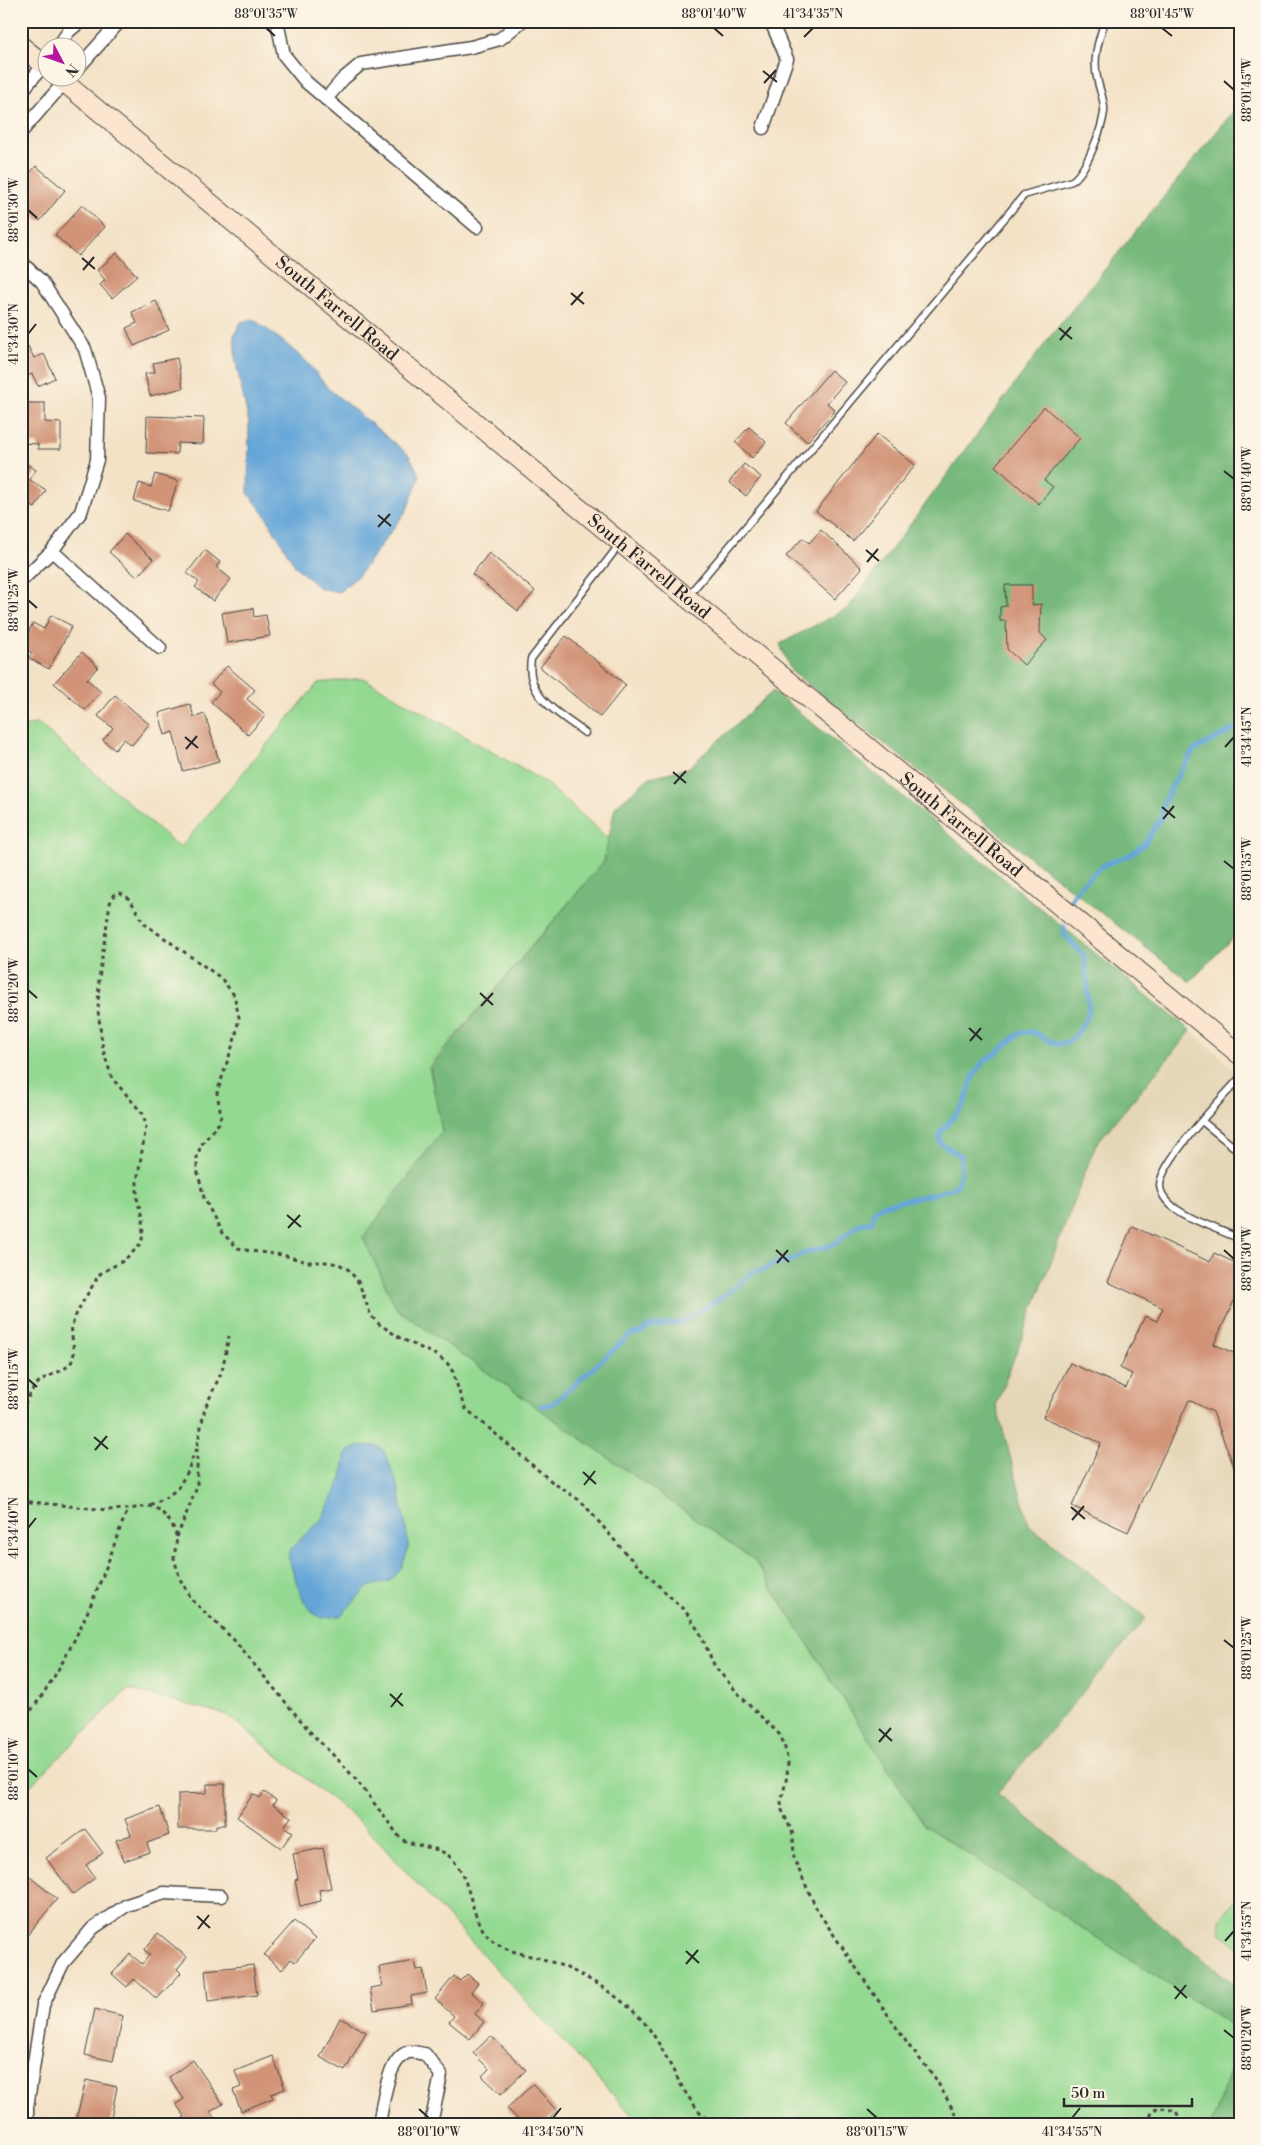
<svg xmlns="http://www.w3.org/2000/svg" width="1261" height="2145" font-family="'Libre Bodoni',serif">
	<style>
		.built { fill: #e5d6b7 }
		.green { fill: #94d992; stroke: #60825e }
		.forest { fill: #77b97c; stroke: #517254 }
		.water { fill: #64a5d8; stroke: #486882 }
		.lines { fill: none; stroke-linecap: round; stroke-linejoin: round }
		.stream { stroke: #64a5d8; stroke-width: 5 }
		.building { fill: #d19478 }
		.lane-casing { stroke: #494642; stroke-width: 9 }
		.street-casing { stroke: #494642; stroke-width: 15 }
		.secondary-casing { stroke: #494642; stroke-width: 21 }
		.path { stroke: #494642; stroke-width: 3; stroke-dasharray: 4 4; stroke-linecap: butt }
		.lane { stroke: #fff; stroke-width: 6 }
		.street { stroke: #fff; stroke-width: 12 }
		.secondary { stroke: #fce5cf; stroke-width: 19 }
		.ticks { fill: none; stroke: #2b2b2b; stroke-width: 2 }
		.labels { text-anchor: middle; stroke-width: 4; stroke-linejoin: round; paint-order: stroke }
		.street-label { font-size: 18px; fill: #2b2b2b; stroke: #fcf5e5 }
		.neatline { fill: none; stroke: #2b2b2b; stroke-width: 2 }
		.ticks-label { font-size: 12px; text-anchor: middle; fill: #2b2b2b }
	</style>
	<rect width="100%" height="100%" fill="#fcf5e5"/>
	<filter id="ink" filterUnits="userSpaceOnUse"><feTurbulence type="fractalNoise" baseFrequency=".02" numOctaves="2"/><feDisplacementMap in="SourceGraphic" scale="10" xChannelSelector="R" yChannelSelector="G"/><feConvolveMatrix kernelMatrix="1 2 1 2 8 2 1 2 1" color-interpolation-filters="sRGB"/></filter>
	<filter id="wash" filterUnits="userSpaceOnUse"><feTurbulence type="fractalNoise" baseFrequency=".0096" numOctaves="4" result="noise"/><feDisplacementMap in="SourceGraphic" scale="20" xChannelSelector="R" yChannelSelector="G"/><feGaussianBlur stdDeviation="1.12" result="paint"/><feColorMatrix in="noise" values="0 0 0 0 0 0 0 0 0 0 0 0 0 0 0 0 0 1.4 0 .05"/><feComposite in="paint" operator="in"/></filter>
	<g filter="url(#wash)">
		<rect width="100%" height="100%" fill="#f4e2c7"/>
		<!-- built -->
		<polygon class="built" points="1191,1031 1240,1074 1240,1989 997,1793 1146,1618 1029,1525 996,1405 1096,1144"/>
		<!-- green -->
		<g class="green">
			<polygon points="363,678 546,783 609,839 604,861 429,1067 442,1131 363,1238 397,1309 754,1560 924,1825 1240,2031 1240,2045 1211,2124 640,2124 360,1822 227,1715 128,1689 21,1795 21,728 38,723 180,848 318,683"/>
			<polygon points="1240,1893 1240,1948 1220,1932 1220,1920"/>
		</g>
		<!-- forest -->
		<g class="forest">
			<polygon points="1240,103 1240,930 1190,982 791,671 780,644 848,608 1049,338"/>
			<polygon points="773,691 1191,1031 1096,1144 996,1405 1029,1525 1146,1618 997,1793 1240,1989 1240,2031 924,1825 754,1560 397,1309 363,1238 442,1131 430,1068 604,861 615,807 650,777 688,768"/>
			<polygon points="1240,2045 1240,2124 1211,2124"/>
		</g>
		<!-- water -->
		<g class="water">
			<polygon points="253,319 284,342 308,363 328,388 409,455 420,476 407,510 359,575 339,592 319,588 295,566 266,516 248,493 249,423 236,363 234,335 241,322"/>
			<polygon points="364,1445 378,1446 384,1451 399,1489 408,1540 408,1549 402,1568 390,1581 368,1587 340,1616 322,1618 314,1614 303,1600 288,1557 292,1547 321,1520 342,1478 345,1456 349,1450"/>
		</g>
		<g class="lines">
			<!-- stream -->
			<g class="stream">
				<polyline points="1068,903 1081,885 1103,865 1130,855 1144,844 1162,817 1163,804 1174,782 1194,750 1240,726"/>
				<polyline points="541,1406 554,1403 630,1335 643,1332 647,1327 682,1322 727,1294 754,1271 766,1269 770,1265 795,1259 802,1254 833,1245 859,1224 872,1222 873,1213 882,1205 934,1194 957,1186 961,1173 961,1156 940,1143 940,1133 964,1105 973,1077 984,1061 995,1054 1020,1033 1033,1032 1056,1044 1067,1043 1075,1037 1089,1014 1085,957 1064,934 1064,927"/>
			</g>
		</g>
		<g id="blocks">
			<!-- building -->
			<g class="building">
				<polygon points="36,166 65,190 40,221 24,207 29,201 21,195 21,184"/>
				<polygon points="82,205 105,227 78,256 55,235"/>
				<polygon points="117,253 137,276 112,298 100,285 105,280 97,270"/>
				<polygon points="156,301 169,330 134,346 126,328 137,323 132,312"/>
				<polygon points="28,346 34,358 44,354 55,378 38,386 32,374 21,379 21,349"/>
				<polygon points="177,358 183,388 150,396 145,374 155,372 153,363"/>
				<polygon points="831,370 845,382 827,403 835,410 807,442 786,423"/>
				<polygon points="21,403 45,403 45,422 61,423 61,449 38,449 38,444 21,443"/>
				<polygon points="1044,407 1080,438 1044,480 1053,487 1039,504 995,466"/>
				<polygon points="147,416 204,418 203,444 178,443 177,454 146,453"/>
				<polygon points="749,427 766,442 752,458 735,442"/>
				<polygon points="877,434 915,465 853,541 816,511"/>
				<polygon points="23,462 36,470 30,480 46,490 35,508 21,500 21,465"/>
				<polygon points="744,464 761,477 746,496 729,482"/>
				<polygon points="155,474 178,481 168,511 134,501 139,483 151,487"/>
				<polygon points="821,530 862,568 835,599 786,556 803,538 809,543"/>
				<polygon points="125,534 153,559 137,577 109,552"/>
				<polygon points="205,550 220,562 216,567 231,579 213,601 195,587 199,582 187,573"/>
				<polygon points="489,553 535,591 518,611 472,574"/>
				<polygon points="1005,585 1032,585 1032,605 1041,604 1040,633 1047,640 1024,665 1007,649 1006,621 1000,621 1000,607 1006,606"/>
				<polygon points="253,608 254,617 266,615 270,636 227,643 222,613"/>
				<polygon points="51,615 72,626 49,669 29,658 32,653 21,647 33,623 44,629"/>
				<polygon points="566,636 626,685 600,717 540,667"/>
				<polygon points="82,652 98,667 87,679 101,692 85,710 54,683"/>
				<polygon points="227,666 255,690 247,699 266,715 248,735 211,702 220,692 211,684"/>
				<polygon points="115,695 149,724 132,745 124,739 115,750 103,740 113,728 98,716"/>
				<polygon points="190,704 194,717 205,714 219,761 183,771 173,732 165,735 159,713"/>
				<polygon points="1132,1226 1210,1262 1214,1253 1240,1265 1240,1288 1214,1344 1240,1356 1237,1365 1240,1367 1240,1483 1213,1412 1189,1400 1128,1532 1072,1506 1101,1443 1043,1417 1070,1363 1126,1388 1132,1374 1120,1368 1145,1316 1157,1321 1163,1308 1108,1282"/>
				<polygon points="207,1784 225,1784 225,1825 216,1825 216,1829 178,1829 178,1794 207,1793"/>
				<polygon points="264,1792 276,1800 273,1805 291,1817 284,1827 293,1832 281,1848 237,1817 253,1794 260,1798"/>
				<polygon points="160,1807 169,1835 147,1843 150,1852 124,1861 116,1840 131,1835 125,1819"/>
				<polygon points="85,1829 103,1853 86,1865 95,1878 73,1894 46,1858"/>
				<polygon points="323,1848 331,1888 319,1890 321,1901 300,1906 295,1880 298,1879 293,1854"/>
				<polygon points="30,1877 57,1899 26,1937 21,1934 21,1888"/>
				<polygon points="294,1921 315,1939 295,1962 291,1959 282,1970 264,1955"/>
				<polygon points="158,1933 187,1957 177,1969 181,1973 157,1999 134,1979 127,1987 112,1974 130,1954 142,1964 150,1954 144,1950"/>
				<polygon points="415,1961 417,1970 423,1969 427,1993 411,1996 412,2004 374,2010 370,1988 382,1986 379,1967"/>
				<polygon points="253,1965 257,1995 208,2001 205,1970"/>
				<polygon points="467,1974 478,1983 471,1992 484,2003 475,2014 484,2022 470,2039 449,2022 454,2016 435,1999 454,1976 460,1981"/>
				<polygon points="95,2009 123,2016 113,2061 85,2055"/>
				<polygon points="340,2018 366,2032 345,2071 320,2057"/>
				<polygon points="491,2036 526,2070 501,2094 482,2076 489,2069 473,2053"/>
				<polygon points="273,2056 285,2089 271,2094 273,2098 241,2111 233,2090 241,2087 235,2071"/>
				<polygon points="193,2060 223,2104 210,2112 216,2121 212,2124 178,2124 177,2122 185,2117 176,2104 184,2099 169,2077"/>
				<polygon points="86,2080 117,2087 110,2124 75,2124"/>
				<polygon points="533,2084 557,2111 546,2121 549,2124 522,2124 507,2108"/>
			</g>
		</g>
	</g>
	<g filter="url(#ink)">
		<use href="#blocks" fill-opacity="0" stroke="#494642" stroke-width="1"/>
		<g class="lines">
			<defs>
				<g id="lane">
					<path d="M687,597L1024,195L1072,181C1086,172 1102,129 1104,112C1105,101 1100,92 1098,82C1092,61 1098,41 1105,21"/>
					<path d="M585,733C559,713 525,697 531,659L620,544"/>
					<path d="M1240,1078C1222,1098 1161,1161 1160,1185C1160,1191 1164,1198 1168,1202C1181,1217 1221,1230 1240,1239"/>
					<polyline points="1203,1122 1240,1152"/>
				</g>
				<g id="street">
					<polyline points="277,21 284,55 306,82 477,227"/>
					<polyline points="57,48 69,31 81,21"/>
					<polyline points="78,68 120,21"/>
					<polyline points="21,92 48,60"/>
					<polyline points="326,99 343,79 361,64 471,47 500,39 522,21"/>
					<polyline points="763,128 787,59 772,24 768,21"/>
					<polyline points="21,132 68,78"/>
					<polyline points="21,262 42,282 85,349 99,398 97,460 81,512 52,551 21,581"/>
					<polyline points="52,551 160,648"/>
					<polyline points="27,2124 27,2107 43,2005 63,1963 93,1928 127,1905 164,1893 221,1896"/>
					<path d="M379,2124C383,2105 387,2058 409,2052C413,2051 421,2054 425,2054L441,2075L431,2124"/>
				</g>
				<g id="secondary">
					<polyline points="21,46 48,68"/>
					<path id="s1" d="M59,78L1240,1055"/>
				</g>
			</defs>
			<!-- lane casing -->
			<use href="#lane" class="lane-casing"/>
			<!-- street casing -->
			<use href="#street" class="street-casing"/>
			<!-- secondary casing -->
			<use href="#secondary" class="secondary-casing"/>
			<!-- path -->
			<g class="path">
				<path d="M21,1412C26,1402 31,1389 39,1382C48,1374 66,1372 72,1361C77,1350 70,1338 72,1326C75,1312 90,1291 97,1278L101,1273L123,1261L134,1251L141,1243L143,1235L142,1219L137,1198V1182L146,1126L143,1114L112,1078L103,1050L98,1011L99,978L110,903L115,894L120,893C135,899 135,914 146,925L221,978L234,995L239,1017L236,1035L217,1093L221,1115L219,1123L201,1145L197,1157V1169L204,1198L222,1233L238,1248L250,1251L283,1255L307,1262H326L339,1264L349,1270L359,1283L371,1316L379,1324L400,1338L438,1356L448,1364L453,1372L464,1407L551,1481L582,1502L627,1555L686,1612L700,1633L715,1667L746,1702L780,1735L784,1744L788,1762L787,1776L781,1803L782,1810L793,1834L794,1859L817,1910L909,2046L934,2076L961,2124"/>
				<path d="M21,1501L108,1510L128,1509L150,1506L160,1510L172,1524L177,1538L174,1558L180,1579L192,1600L233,1639L312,1734L345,1767L362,1787L401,1839C415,1847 438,1846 450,1857C475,1880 467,1924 496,1943C510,1953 530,1955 546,1960C577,1970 611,1990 634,2012C669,2044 673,2090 712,2124"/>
				<polyline points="150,1505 167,1497 177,1489 187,1473 197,1446 205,1408 222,1371 229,1336"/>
				<polyline points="177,1537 197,1487 197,1447"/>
				<path d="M21,1723C57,1680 83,1626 103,1575C112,1553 118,1531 128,1510"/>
				<polyline points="1148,2124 1152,2112 1158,2107 1176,2111 1180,2120 1179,2124"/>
			</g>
			<!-- lane -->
			<use href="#lane" class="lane"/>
			<!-- street -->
			<use href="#street" class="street"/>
			<!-- secondary -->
			<use href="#secondary" class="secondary"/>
		</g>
	</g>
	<!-- ticks -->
	<path class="ticks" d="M266,28L275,36M714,28L723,36M1162,28L1172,36M804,37L813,28M763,71L777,82M1224,81L1234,90M764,83L776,70M28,210L37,218M82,258L95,269M83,270L94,257M571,293L584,304M571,305L583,292M1059,328L1072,339M28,334L36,324M1060,340L1071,327M1224,471L1234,479M378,515L391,526M378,527L390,514M866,550L879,561M867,562L878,549M28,600L37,608M185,737L198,748M1225,747L1234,737M186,749L197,736M673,772L686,783M674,784L686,771M1162,807L1175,818M1163,819L1174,806M1224,861L1234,869M28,990L37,998M480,993L493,1005M481,1006L493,993M969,1028L982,1040M970,1041L981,1028M287,1215L301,1227M288,1228L300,1215M776,1250L789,1262M1224,1250L1234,1259M777,1263L788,1250M28,1379L37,1387M94,1437L108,1449M95,1450L107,1436M583,1472L596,1484M584,1485L595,1471M1071,1507L1085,1519M1072,1520L1084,1506M28,1528L36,1518M1224,1640L1234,1648M390,1694L403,1706M391,1707L402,1693M879,1729L892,1741M879,1742L891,1728M28,1769L37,1777M197,1916L210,1928M198,1929L209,1915M1225,1941L1234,1931M686,1951L699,1963M686,1964L698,1950M1174,1986L1187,1998M1175,1999L1186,1985M1224,2030L1234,2038M419,2109L429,2118M867,2109L877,2118M553,2118L561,2108M1072,2118L1080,2108"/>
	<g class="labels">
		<!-- street labels -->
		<g class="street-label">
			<text dy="6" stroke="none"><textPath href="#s1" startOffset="361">South Farrell Road</textPath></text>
			<text dy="6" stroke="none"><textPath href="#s1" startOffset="766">South Farrell Road</textPath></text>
			<text dy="6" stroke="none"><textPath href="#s1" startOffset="1171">South Farrell Road</textPath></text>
		</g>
	</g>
	<!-- margin -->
	<rect width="1261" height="2145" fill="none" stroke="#fcf5e5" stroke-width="55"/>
	<!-- north arrow -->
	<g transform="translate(62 62) rotate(131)"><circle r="24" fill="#fcf5e5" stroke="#a8a49b"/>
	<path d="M0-4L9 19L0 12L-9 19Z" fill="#b5179e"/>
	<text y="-8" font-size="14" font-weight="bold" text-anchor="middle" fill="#2b2b2b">N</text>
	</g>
	<!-- scale -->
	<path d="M1064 2098v8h128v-8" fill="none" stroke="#2b2b2b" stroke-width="2.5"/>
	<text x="1071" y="2098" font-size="15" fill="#2b2b2b" stroke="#fcf5e5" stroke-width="4" paint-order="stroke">50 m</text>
	<rect x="28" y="28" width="1206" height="2090" class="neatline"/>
	<g class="ticks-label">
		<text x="266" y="18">88°01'35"W</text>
		<text x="714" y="18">88°01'40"W</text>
		<text x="813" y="18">41°34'35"N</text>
		<text x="1162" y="18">88°01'45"W</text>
		<text transform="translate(1247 90) rotate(-90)" y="4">88°01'45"W</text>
		<text transform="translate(14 210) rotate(-90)" y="4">88°01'30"W</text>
		<text transform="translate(14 334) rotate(-90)" y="4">41°34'30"N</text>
		<text transform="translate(1247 479) rotate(-90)" y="4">88°01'40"W</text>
		<text transform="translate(14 600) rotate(-90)" y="4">88°01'25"W</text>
		<text transform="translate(1247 737) rotate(-90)" y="4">41°34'45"N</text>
		<text transform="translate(1247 869) rotate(-90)" y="4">88°01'35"W</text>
		<text transform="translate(14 990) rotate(-90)" y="4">88°01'20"W</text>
		<text transform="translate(1247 1259) rotate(-90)" y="4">88°01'30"W</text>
		<text transform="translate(14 1379) rotate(-90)" y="4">88°01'15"W</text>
		<text transform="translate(14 1528) rotate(-90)" y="4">41°34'40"N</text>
		<text transform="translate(1247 1648) rotate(-90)" y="4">88°01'25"W</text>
		<text transform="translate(14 1769) rotate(-90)" y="4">88°01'10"W</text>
		<text transform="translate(1247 1931) rotate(-90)" y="4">41°34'55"N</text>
		<text transform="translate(1247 2038) rotate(-90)" y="4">88°01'20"W</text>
		<text x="429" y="2136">88°01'10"W</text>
		<text x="553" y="2136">41°34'50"N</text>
		<text x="877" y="2136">88°01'15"W</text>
		<text x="1072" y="2136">41°34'55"N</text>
	</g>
</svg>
